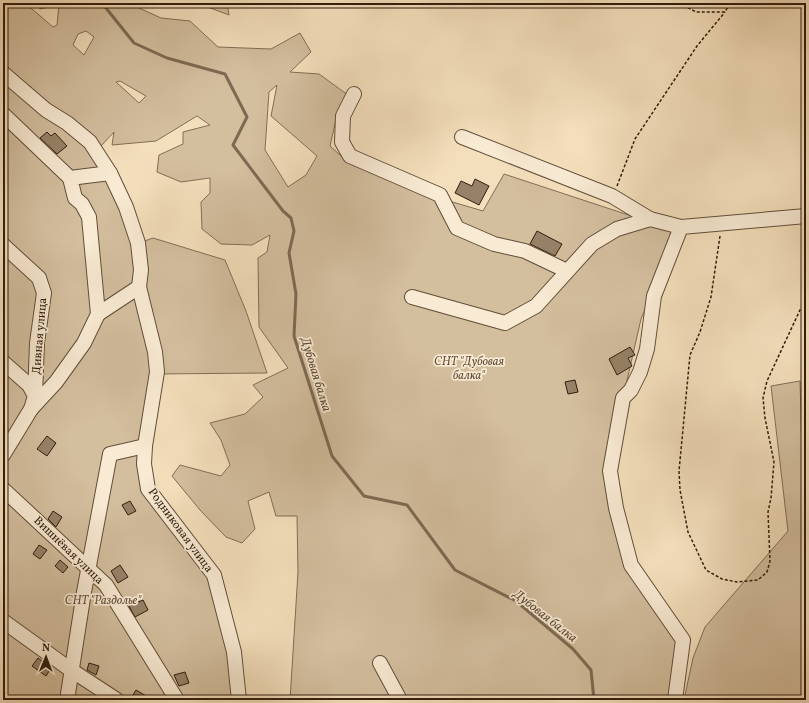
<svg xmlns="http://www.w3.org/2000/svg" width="809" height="703" font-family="Vollkorn,serif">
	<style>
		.green { fill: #d3be9e; stroke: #826e56; fill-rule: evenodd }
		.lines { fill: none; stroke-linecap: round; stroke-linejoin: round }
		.stream { stroke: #7d6a52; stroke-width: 3 }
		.building { fill: #968268; stroke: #301d0d }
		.minor-casing { stroke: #614e39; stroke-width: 16 }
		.path { stroke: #301d0d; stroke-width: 1.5; stroke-dasharray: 3 2; stroke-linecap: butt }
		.minor { stroke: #f8ead3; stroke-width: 14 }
		.labels { text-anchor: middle; stroke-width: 3.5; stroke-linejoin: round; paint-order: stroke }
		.street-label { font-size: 12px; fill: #301d0d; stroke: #f8ead3 }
		.park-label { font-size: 12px; font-style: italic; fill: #614d38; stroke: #f8ead3 }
		.water-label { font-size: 13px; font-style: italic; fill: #5d4a35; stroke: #f8ead3 }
	</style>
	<rect width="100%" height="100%" fill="#f4dfbc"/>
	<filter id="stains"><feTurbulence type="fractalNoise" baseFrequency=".005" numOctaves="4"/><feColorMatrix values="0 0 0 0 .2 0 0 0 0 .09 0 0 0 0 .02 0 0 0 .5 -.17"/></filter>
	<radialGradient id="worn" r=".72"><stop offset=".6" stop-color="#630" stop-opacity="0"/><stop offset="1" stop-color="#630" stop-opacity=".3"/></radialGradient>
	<!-- green -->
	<g class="green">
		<path d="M3,3H25L53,27L57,25L59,5L40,9L36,3H128L161,18L190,21L218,47L271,49L300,33L311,52L290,72L319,74L348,95L337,115L330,146L350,164L422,193L483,211L504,174L677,231L641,319L623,398L609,480L628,550L676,619L677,700H290L298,572L297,516H276L269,492L248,501L255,529L242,543L226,537L200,510L172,476L180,465L221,476L230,465L221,440L210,423L245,414L263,397L253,385L288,368L259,327L258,258L267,252L270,235L252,245L221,244L202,229L201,202L210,193V178L181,182L157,172L159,155L183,144V132L210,125L197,116L156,141L112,145L114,132L100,147L142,242L153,238L225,260L246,311L267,373L153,374L143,485L208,575L229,651L234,700H3ZM86,31L94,37L84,55L73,45L78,34ZM120,81L146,96L139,103L116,82ZM277,85L271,116L317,156L306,175L288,187L265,150L269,92Z"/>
		<polygon points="197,3 227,3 229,15"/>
		<polygon points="800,381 804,526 806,527 806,700 684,700 693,658 705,627 788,531 771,386"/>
	</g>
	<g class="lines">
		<!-- stream -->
		<polyline class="stream" points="102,3 134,43 167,58 225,74 247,117 233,145 283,211 291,218 294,231 289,253 296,294 294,336 332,456 364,496 407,505 455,570 516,601 573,649 591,670 594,700"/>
	</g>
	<!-- building -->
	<g class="building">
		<polygon points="47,132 51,136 55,133 67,146 57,154 40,138"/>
		<polygon points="475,179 489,186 479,205 455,193 461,181 472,186"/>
		<polygon points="537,231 562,244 555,256 530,244"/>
		<polygon points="630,347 635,355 628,358 632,366 617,375 609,359"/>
		<polygon points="575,380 578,392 568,394 565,382"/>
		<polygon points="47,436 56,443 47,456 37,449"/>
		<polygon points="130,501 136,511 128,515 122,505"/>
		<polygon points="53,511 62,517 56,527 48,519"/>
		<polygon points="39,545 47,550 40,559 33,554"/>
		<polygon points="60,560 68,567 63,573 55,566"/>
		<polygon points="120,565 128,577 118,583 111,571"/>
		<polygon points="143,600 148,610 135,617 129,606"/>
		<polygon points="38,658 51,668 46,676 32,666"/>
		<polygon points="89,663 99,666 96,675 87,670"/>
		<polygon points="185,672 189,683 179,686 174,675"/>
		<polygon points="136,690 153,700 130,700"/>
	</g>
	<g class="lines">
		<defs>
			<g id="minor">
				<polyline points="3,73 46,110 67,123 90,142 110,173 126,207 138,243 141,270 139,287 155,352 157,372 145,446 144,464 148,489 214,575 234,652 239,700"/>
				<polyline points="354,94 343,116 342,142 350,156 440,195 457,228 494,244 525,251 567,271"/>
				<polyline points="3,114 70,178"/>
				<polyline points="462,137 612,196 650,219 681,227 806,216"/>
				<polyline points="3,245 39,278 44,293 37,343 35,396"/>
				<polyline points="412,297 505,323 536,306 592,244 617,229 650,219"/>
				<polyline points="98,314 139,287"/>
				<polyline points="3,362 29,385 35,396 31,409 3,455"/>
				<polyline points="31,409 56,382 84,343 98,314 89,217 82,204 75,198 70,178 110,173"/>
				<polyline points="3,489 106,585 177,700"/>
				<polyline points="3,621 71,670 117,700"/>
				<polyline points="380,663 400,700"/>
				<polyline points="67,700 84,592 110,454 145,446"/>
				<polyline points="675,700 683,640 631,565 616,508 610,471 623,398 631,390 640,372 647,349 654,296 681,227"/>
			</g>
		</defs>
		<!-- minor casing -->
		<use href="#minor" class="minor-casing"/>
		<!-- path -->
		<g class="path">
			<polyline points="679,3 696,12 725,12 730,3"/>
			<polyline points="617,186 635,139 697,46 725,12"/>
			<polyline points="720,236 711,297 700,332 690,355 679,471 680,490 688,532 706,570 722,579 737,582 758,580 767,572 770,561 768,512 771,498 774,462 765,418 763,398 767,381 806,297"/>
		</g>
		<!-- minor -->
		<use href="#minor" class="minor"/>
	</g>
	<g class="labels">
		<!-- street labels -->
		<g class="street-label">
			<text transform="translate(39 336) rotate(-85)" y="4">Дивная улица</text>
			<text transform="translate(181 530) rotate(54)" y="4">Родниковая улица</text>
			<text transform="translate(69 550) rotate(44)" y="4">Вишнёвая улица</text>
		</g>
		<!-- park labels -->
		<g class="park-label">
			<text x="469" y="365">СНТ "Дубовая<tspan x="469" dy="14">балка"</tspan></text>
			<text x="103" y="604">СНТ "Раздолье"</text>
		</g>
		<!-- water labels -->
		<g class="water-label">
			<text transform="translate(317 374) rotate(73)" y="5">Дубовая балка</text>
			<text transform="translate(546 615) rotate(38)" y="5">Дубовая балка</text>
		</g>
	</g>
	<!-- margin -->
	<rect width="809" height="703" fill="none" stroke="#f4dfbc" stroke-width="16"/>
	<rect x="4" y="4" width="801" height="695" fill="none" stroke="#301d0d" stroke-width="2"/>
	<rect x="8" y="8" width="793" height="687" fill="none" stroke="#301d0d"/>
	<!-- north arrow -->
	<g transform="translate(46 657) rotate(1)" stroke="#f8ead3" stroke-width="3" paint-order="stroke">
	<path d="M0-3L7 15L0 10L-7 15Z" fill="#301d0d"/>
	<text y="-6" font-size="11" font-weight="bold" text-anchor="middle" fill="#301d0d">N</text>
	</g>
	<rect width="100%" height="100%" filter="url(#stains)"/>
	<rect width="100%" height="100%" fill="url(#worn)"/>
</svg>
